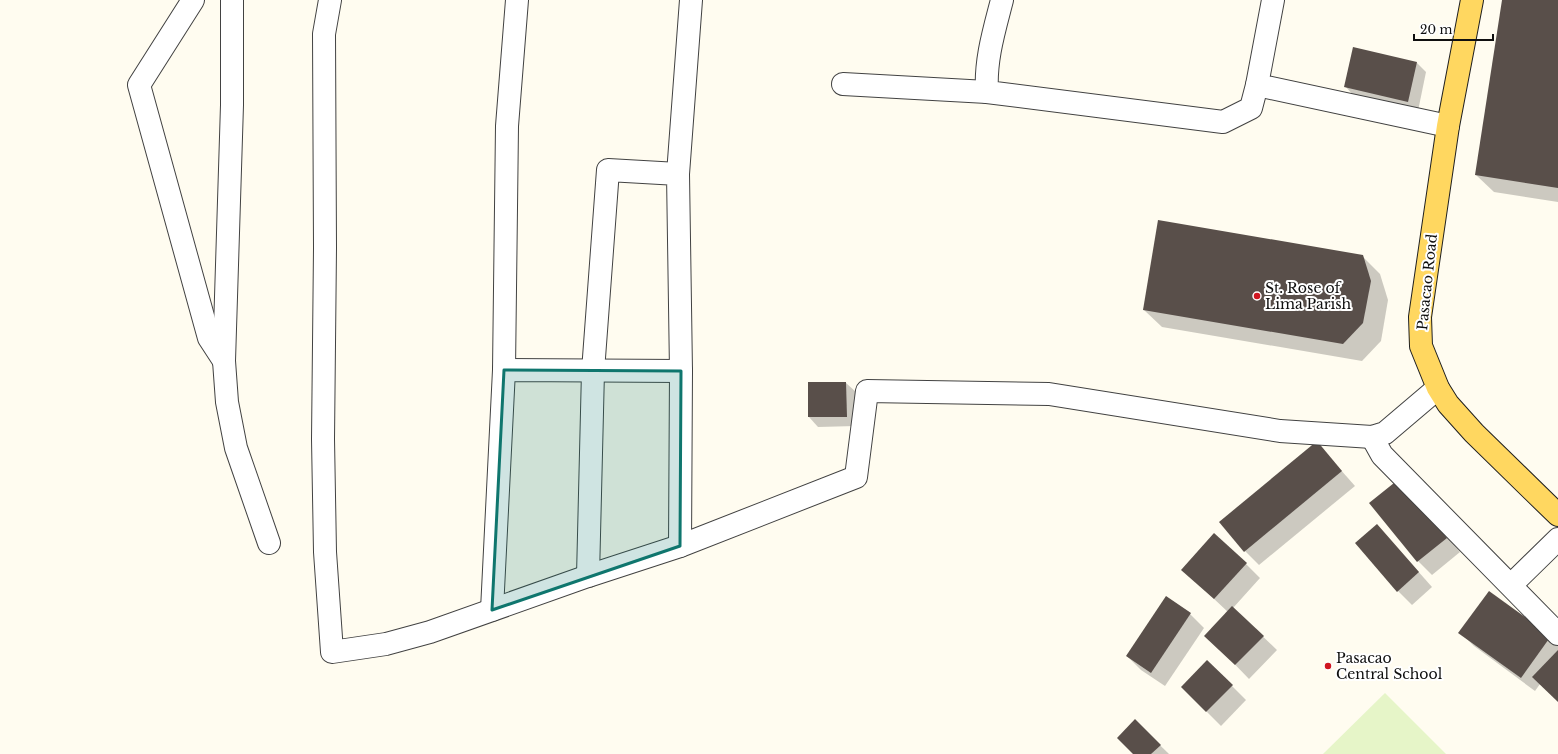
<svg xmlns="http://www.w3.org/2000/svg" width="1558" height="754" font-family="'Libre Baskerville',serif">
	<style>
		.pitch { fill: #e6f5c8 }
		.shadow { fill: #0003 }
		.building { fill: #594f4a }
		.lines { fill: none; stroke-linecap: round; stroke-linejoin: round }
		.minor-casing { stroke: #424242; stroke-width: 24 }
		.major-casing { stroke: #202020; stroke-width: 24 }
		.minor { stroke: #fff; stroke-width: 22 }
		.major { stroke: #ffd760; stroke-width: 22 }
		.marked { fill: #0f766e; fill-opacity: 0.2; stroke: #0f766e; stroke-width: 3; stroke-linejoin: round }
		.poi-dot { fill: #cf1621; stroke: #fff; stroke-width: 1.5 }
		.labels { text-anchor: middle; stroke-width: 4; stroke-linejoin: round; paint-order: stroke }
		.street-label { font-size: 14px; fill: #0f0f0f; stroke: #fff }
		.poi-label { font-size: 14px; fill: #0f0f0f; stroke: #fff; text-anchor: start }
	</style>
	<rect width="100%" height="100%" fill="#fffcf0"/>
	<!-- pitch -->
	<polygon class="pitch" points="1385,693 1446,754 1323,754"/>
	<!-- shadow -->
	<g class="shadow">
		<polygon points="1503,0 1558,0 1558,202 1494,192 1476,175"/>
		<polygon points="1417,63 1426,72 1418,111 1354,96 1345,86"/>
		<polygon points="1362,256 1380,274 1388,300 1381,341 1362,361 1162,327 1144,310"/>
		<polygon points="846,383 856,392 856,426 818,427 809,417"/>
		<polygon points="1317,443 1355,486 1259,565 1245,551"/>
		<polygon points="1413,494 1460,552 1432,575 1418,561 1371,503"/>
		<polygon points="1377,525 1432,587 1412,605 1398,591"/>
		<polygon points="1246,564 1260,578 1233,608 1277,650 1249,679 1220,649 1228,612 1197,583"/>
		<polygon points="1489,592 1558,644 1558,701 1540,684 1535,691 1474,646 1460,632"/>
		<polygon points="1166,598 1190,614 1204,628 1165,686 1141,670 1127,656"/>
		<polygon points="1232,686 1246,700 1221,726 1182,687"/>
		<polygon points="1135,721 1169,754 1134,754"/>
	</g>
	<!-- building -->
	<g class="building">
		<polygon points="1502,0 1558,0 1558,188 1475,175"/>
		<polygon points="1353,47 1417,62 1408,102 1344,87"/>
		<polygon points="1158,220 1363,255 1371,281 1363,323 1343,344 1143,310"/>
		<polygon points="808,382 846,382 847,417 808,417"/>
		<polygon points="1317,441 1342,471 1244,552 1219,522"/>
		<polygon points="1399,479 1447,538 1417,562 1369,503"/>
		<polygon points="1377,524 1419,572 1397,592 1355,543"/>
		<polygon points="1214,533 1247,563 1214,599 1181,570"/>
		<polygon points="1489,591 1551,636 1521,678 1458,633"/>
		<polygon points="1166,596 1191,613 1151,673 1126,656"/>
		<polygon points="1232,606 1264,636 1235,665 1204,636"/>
		<polygon points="1558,650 1558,702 1532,677"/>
		<polygon points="1207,660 1233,685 1206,712 1181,687"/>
		<polygon points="1135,719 1161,745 1151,754 1133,754 1117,738"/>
	</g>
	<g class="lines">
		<defs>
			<g id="minor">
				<polyline points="193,0 139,85 209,338 224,361"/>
				<polyline points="232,0 232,105 224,361 227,402 236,448 269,543"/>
				<polyline points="330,0 324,34 325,248 323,439 325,552 332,652 386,644 430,632 588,576 680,546 856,477 867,391 1049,394 1280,431 1372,437 1385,433 1438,388"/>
				<path d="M1002,0C994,31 985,60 987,92L1223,122L1251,108L1257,85"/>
				<polyline points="1273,0 1257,85 1448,126"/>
				<polyline points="843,84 987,92"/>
				<polyline points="678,174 691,0"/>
				<polyline points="504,370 507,126 517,0"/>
				<polyline points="1372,437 1382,455 1558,634"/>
				<polyline points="588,576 593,371 608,170 678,174 681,371 680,546"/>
				<polyline points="1511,585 1558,539"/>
				<polyline points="492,610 504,370 681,371"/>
			</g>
			<polyline id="major" points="1472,0 1448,126 1420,317 1421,346 1438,388 1448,404 1474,433 1558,515"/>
		</defs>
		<!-- minor casing -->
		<use href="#minor" class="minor-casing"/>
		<!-- major casing -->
		<use href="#major" class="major-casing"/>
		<!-- minor -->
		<use href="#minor" class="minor"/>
		<!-- major -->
		<use href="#major" class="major"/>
	</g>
	<!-- marked area -->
	<path class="marked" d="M504,370L681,371L680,546L492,610Z"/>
	<!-- markers -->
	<g class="poi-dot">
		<circle cx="1257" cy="296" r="4"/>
		<circle cx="1328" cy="666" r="4"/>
	</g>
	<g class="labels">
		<!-- street labels -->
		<g class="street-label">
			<text transform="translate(1427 282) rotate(-84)" y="5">Pasacao Road</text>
		</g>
		<!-- poi labels -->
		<g class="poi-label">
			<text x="1265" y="293">St. Rose of<tspan x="1265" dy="16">Lima Parish</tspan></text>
			<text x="1336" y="663">Pasacao<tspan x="1336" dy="16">Central School</tspan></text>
		</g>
	</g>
	<!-- scale -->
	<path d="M1414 34v6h79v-6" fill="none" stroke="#0f0f0f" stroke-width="2"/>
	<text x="1420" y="34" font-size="12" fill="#0f0f0f" stroke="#ffffff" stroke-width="3" paint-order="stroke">20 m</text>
</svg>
